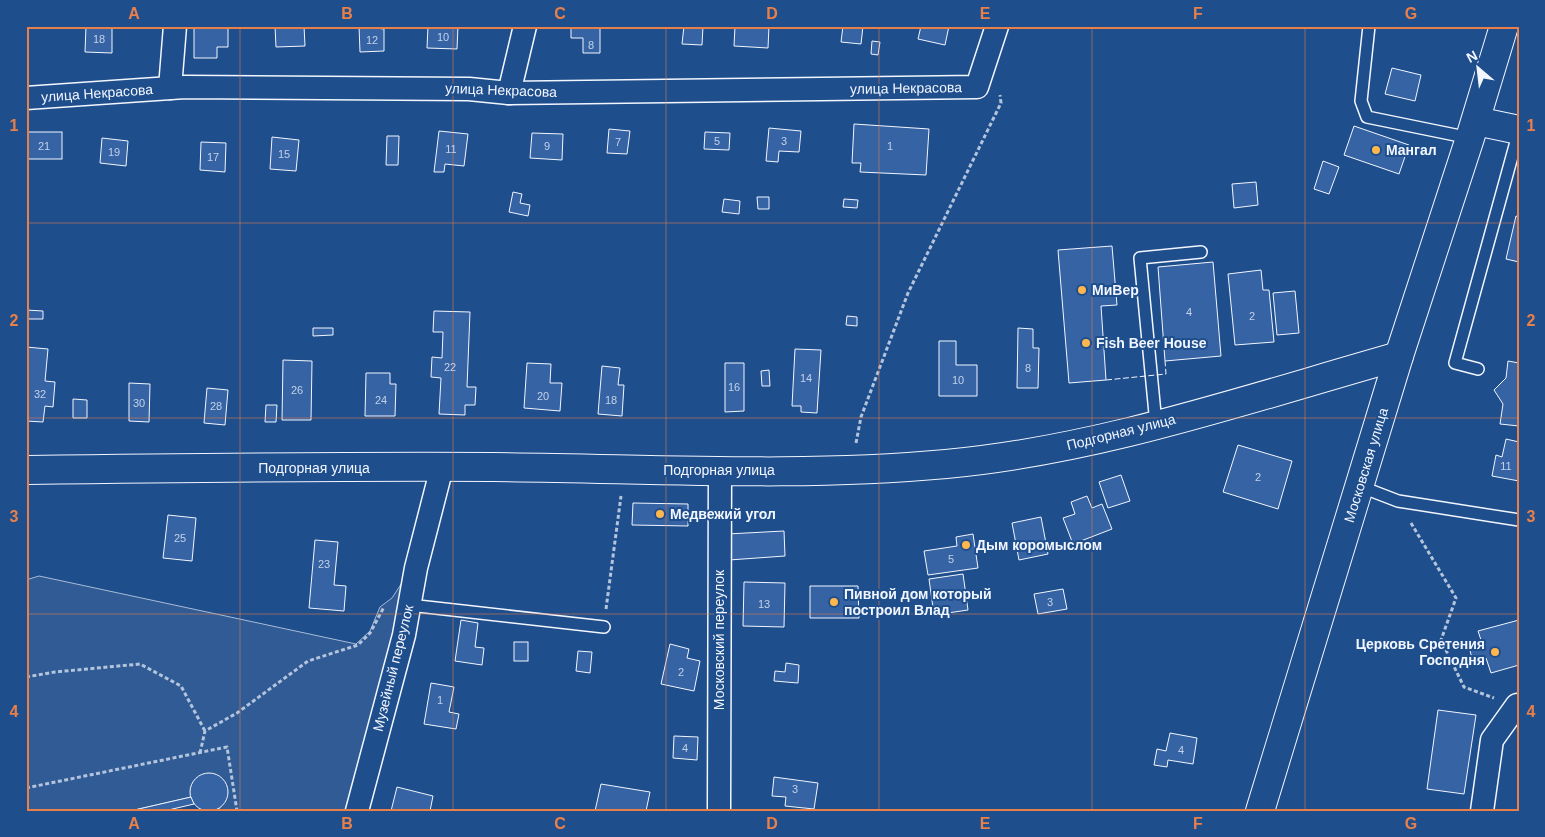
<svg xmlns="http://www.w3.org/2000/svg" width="1545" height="837" font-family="Helvetica,sans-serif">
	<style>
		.green { fill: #305b95; stroke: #a8bbd7 }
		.building { fill: #3563a3; stroke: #f2f6ff }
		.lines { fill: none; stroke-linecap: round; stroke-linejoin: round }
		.service-casing { stroke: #f2f6ff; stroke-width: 14 }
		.minor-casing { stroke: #f2f6ff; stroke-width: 25 }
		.tertiary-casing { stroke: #f2f6ff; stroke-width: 30 }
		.secondary-casing { stroke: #f2f6ff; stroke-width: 30 }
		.primary-casing { stroke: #f2f6ff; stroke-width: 30 }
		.path { stroke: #b3c4dc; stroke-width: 3; stroke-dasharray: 4 2.5; stroke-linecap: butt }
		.service { stroke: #1f4e8c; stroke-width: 11 }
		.minor { stroke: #1f4e8c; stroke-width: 22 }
		.tertiary { stroke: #1f4e8c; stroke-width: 28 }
		.secondary { stroke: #1f4e8c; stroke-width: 28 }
		.primary { stroke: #1f4e8c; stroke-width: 28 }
		.fence { stroke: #f2f6ff; stroke-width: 1; stroke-dasharray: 6 2.5; stroke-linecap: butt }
		.grid { fill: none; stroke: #ea8049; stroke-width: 1; stroke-opacity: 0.55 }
		.poi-dot { fill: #ffb74d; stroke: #1f4e8c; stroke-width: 2 }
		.labels { text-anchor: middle; stroke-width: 4; stroke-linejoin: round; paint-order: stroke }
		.number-label { font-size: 11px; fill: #c3d1e8 }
		.street-label { font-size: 14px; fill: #f2f6ff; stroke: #1f4e8c }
		.poi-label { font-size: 14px; font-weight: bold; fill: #f2f6ff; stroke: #1f4e8c; text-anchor: start }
		.neatline { fill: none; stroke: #ea8049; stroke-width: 2 }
		.grid-label { font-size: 16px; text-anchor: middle; font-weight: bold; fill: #ea8049 }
	</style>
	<rect width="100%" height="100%" fill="#1f4e8c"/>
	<!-- green -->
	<path class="green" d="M413,566L354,811H218C224,800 232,793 222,779C208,768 187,777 191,797L130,811H26V580L39,576L356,644L370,631L380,607L392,598Z"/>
	<!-- building -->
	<g class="building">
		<polygon points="86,26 112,26 112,53 85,52"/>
		<polygon points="194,26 228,26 228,47 217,47 217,58 194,58"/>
		<polygon points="275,26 304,26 305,46 276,47"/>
		<polygon points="359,26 384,29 384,51 360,52"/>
		<polygon points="428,26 458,26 457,49 427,48"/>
		<polygon points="571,26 600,26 600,53 583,53 583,38 571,38"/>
		<polygon points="684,26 703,26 702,45 682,44"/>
		<polygon points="735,26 769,26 768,48 734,46"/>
		<polygon points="843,26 863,26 861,44 841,42"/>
		<polygon points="921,26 949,26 945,45 918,39"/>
		<polygon points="872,41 880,42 878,55 871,54"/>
		<polygon points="1392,68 1421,75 1415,101 1385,94"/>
		<polygon points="854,124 929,129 926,175 860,172 861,163 852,163"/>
		<polygon points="1354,126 1409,145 1399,174 1344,155"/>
		<polygon points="769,128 801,131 799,152 779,151 778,162 766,161"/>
		<polygon points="609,129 630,131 627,154 607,153"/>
		<polygon points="439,131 468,134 464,166 445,164 444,172 434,172"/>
		<rect x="26" y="132" width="36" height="27"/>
		<polygon points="705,132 730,133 729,150 704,149"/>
		<polygon points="532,133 563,134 562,160 530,158"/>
		<polygon points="387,136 399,136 398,165 386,165"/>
		<polygon points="272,137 299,140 296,171 270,169"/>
		<polygon points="102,138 128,141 126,166 100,163"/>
		<polygon points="201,142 226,143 225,172 200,170"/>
		<polygon points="1323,161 1339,167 1329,194 1314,189"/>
		<polygon points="1256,182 1258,205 1234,208 1232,184"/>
		<polygon points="513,192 522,194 520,203 530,205 528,216 509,212"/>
		<polygon points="757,197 769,197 769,209 758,209"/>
		<polygon points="724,199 740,201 739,214 722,212"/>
		<polygon points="844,199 858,200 857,208 843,207"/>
		<polygon points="1516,216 1519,217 1519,262 1506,259"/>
		<polygon points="1112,246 1117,305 1101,306 1106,380 1069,383 1058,250"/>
		<polygon points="1213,262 1221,356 1165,361 1158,267"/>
		<polygon points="1261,270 1263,290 1269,290 1274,342 1235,345 1228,274"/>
		<polygon points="1295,291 1299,333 1277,335 1273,293"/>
		<polygon points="26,310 43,311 43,319 26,319"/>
		<polygon points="434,311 470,312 467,387 476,387 475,405 465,405 465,415 439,414 441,378 431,377 432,357 442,358 443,332 433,332"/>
		<polygon points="847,316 857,317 857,326 846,325"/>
		<polygon points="313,328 333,328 333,335 313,336"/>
		<polygon points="1018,328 1033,329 1033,348 1039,348 1038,388 1017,388"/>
		<polygon points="939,341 956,341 956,365 977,365 977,396 939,396"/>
		<polygon points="26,347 48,349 45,381 55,382 53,407 45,406 43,422 26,421"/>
		<polygon points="795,349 821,350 817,413 801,412 801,406 792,406"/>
		<polygon points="283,360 312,361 311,420 282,420"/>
		<polygon points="1508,361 1519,363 1519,426 1500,424 1503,404 1494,390 1506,378"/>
		<polygon points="527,363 551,364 550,383 562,383 560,411 524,408"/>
		<polygon points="725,363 744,363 744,411 725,412"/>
		<polygon points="602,366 620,368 618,385 624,385 622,416 598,414"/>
		<polygon points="769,370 770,386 762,386 761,371"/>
		<polygon points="366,373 390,373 390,384 396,384 395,416 365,416"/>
		<polygon points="129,383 150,384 149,422 129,421"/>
		<polygon points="207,388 228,390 225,425 204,423"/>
		<polygon points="73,399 87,400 87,418 73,418"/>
		<polygon points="266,405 277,405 276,422 265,422"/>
		<polygon points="1506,439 1519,442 1519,481 1492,476 1496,455 1502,457"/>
		<polygon points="1238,445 1292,461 1278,509 1223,492"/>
		<polygon points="1121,475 1130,501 1108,508 1099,482"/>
		<polygon points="1087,496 1092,508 1102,504 1112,529 1073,544 1063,518 1075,514 1071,502"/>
		<polygon points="633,503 688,504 688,526 632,525"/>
		<polygon points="168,515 196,518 192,561 163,558"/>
		<polygon points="1041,517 1048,554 1019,560 1012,523"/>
		<polygon points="784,531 785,556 729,560 727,534"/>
		<polygon points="973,534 978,568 928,575 924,551 957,546 956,537"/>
		<polygon points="315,540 338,542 334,585 346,586 344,611 309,608"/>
		<polygon points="963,574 968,610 934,615 929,579"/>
		<polygon points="744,582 785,583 784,627 743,626"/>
		<polygon points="810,586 858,586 859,618 810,618"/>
		<polygon points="1063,589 1067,609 1038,614 1034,594"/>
		<polygon points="461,620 478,623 475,647 484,648 482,665 455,661"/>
		<polygon points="1519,620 1519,665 1491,673 1486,658 1473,662 1469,647 1482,643 1478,631"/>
		<rect x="514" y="642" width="14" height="19"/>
		<polygon points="670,644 689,649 687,658 700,661 694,691 661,684"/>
		<polygon points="578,651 592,652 590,673 576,671"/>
		<polygon points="786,663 799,665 798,683 774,681 775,671 785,672"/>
		<polygon points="431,683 454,687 449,712 459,714 456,729 424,724"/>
		<polygon points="1438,710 1476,715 1464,794 1427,789"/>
		<polygon points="1170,733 1197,738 1193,764 1168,760 1167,767 1154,765 1157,749 1166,751"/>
		<polygon points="674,736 698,737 697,760 673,758"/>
		<circle cx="209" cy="792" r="19"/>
		<polygon points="774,777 818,783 814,809 785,806 786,797 772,796"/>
		<polygon points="601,784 650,792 646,811 595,811"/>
		<polygon points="397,787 433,796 430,811 391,811"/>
		<polygon points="191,797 194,804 164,811 130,811"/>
	</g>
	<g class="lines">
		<defs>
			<g id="service">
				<polyline points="1369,26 1361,101 1367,117 1470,138"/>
				<polyline points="1478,369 1455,363 1519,131"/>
				<polyline points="1156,424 1140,258 1201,252"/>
				<polyline points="1359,486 1398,501 1519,520"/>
				<polyline points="409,605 604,627"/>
			</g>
			<g id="minor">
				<polyline points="170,88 175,26"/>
				<polyline points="509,93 525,26"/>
				<polyline points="26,98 185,87 469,89 509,93 977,87 997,26"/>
				<polyline points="357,811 404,635 416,568 442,467"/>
				<polyline points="719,811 720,470"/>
				<polyline points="1482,811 1492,740 1517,705"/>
			</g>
			<polyline id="tertiary" points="1476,121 1519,130"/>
			<path id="secondary" d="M26,470C182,468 337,466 493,467C644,468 795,478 946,464C1100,450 1250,398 1399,356"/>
			<polyline id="primary" points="1260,811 1399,356 1470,138 1504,26"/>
		</defs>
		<!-- service casing -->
		<use href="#service" class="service-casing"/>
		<!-- minor casing -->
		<use href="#minor" class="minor-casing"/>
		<!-- tertiary casing -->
		<use href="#tertiary" class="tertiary-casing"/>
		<!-- secondary casing -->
		<use href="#secondary" class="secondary-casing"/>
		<!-- primary casing -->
		<use href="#primary" class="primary-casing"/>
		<!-- path -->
		<g class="path">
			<polyline points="856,443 861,417 908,293 1001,103 1000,95"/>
			<polyline points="1411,523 1456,598 1441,640 1464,687 1494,698"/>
			<polyline points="606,609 621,496"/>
			<polyline points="26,677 55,672 140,664 181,686 205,731"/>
			<polyline points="200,753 205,731 237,713 308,661 358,645 370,633 384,607"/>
			<polyline points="26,788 227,747 237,811"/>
		</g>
		<!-- service -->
		<use href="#service" class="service"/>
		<!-- minor -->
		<use href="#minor" class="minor"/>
		<!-- tertiary -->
		<use href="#tertiary" class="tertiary"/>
		<!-- secondary -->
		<use href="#secondary" class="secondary"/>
		<!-- primary -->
		<use href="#primary" class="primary"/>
		<!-- fence -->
		<polyline class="fence" points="1106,380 1166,374 1165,361"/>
	</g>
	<!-- grid -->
	<path class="grid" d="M240,26V811M453,26V811M666,26V811M879,26V811M1092,26V811M1305,26V811M26,223H1519M26,418H1519M26,614H1519"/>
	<!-- markers -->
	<g class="poi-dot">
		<circle cx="1376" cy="150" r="5"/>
		<circle cx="1082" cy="290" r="5"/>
		<circle cx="1086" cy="343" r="5"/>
		<circle cx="660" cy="514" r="5"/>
		<circle cx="966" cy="545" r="5"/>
		<circle cx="834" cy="602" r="5"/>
		<circle cx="1495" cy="652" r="5"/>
	</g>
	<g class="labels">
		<!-- number labels -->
		<g class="number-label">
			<text x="443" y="41">10</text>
			<text x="99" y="43">18</text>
			<text x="372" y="44">12</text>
			<text x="591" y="49">8</text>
			<text x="717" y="145">5</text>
			<text x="784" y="145">3</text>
			<text x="618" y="146">7</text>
			<text x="44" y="150">21</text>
			<text x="547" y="150">9</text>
			<text x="890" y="150">1</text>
			<text x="451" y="153">11</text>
			<text x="114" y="156">19</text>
			<text x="284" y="158">15</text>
			<text x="213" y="161">17</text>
			<text x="1189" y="316">4</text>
			<text x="1252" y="320">2</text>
			<text x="450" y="371">22</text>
			<text x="1028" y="372">8</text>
			<text x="806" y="382">14</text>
			<text x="958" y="384">10</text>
			<text x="734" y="391">16</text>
			<text x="297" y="394">26</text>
			<text x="40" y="398">32</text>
			<text x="543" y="400">20</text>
			<text x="381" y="404">24</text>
			<text x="611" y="404">18</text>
			<text x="139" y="407">30</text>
			<text x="216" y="410">28</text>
			<text x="1506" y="470">11</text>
			<text x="1258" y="481">2</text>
			<text x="180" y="542">25</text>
			<text x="951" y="563">5</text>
			<text x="324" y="568">23</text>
			<text x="1050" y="606">3</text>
			<text x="764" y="608">13</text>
			<text x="681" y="676">2</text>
			<text x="440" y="704">1</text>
			<text x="685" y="752">4</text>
			<text x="1181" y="754">4</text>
			<text x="795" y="793">3</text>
		</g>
		<!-- street labels -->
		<g class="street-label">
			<text transform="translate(906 88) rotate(-1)" y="5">улица Некрасова</text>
			<text transform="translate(501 90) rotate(2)" y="5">улица Некрасова</text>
			<text transform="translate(97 93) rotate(-4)" y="5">улица Некрасова</text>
			<text transform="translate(1121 432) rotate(-14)" y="5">Подгорная улица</text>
			<text transform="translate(1366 465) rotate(-73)" y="5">Московская улица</text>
			<text x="314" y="473">Подгорная улица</text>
			<text x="719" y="475">Подгорная улица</text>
			<text transform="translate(719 640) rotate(-90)" y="5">Московский переулок</text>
			<text transform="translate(393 668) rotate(-76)" y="5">Музейный переулок</text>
		</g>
		<!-- poi labels -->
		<g class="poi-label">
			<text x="1386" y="155">Мангал</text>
			<text x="1092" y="295">МиВер</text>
			<text x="1096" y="348">Fish Beer House</text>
			<text x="670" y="519">Медвежий угол</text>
			<text x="976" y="550">Дым коромыслом</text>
			<text x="844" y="599">Пивной дом который<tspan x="844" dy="16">построил Влад</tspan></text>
			<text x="1485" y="649" text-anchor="end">Церковь Сретения<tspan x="1485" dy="16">Господня</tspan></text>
		</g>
	</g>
	<!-- border -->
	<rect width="1545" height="837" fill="none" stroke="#1f4e8c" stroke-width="55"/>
	<!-- north arrow -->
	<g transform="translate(1478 68) rotate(332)" stroke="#1f4e8c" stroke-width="4" paint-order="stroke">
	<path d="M0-4L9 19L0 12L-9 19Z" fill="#f2f6ff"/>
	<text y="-8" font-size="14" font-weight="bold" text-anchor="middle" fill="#f2f6ff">N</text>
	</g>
	<rect x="28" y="28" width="1490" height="782" class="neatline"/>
	<g class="grid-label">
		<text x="134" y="19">A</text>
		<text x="347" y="19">B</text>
		<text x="560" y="19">C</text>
		<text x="772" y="19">D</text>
		<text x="985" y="19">E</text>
		<text x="1198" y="19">F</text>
		<text x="1411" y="19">G</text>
		<text x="14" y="131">1</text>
		<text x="1531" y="131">1</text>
		<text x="14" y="326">2</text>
		<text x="1531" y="326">2</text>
		<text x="14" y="522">3</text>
		<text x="1531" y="522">3</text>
		<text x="14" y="717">4</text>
		<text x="1531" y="717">4</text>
		<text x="134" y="829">A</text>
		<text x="347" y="829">B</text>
		<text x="560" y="829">C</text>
		<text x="772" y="829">D</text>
		<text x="985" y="829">E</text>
		<text x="1198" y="829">F</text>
		<text x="1411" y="829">G</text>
	</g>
</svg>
